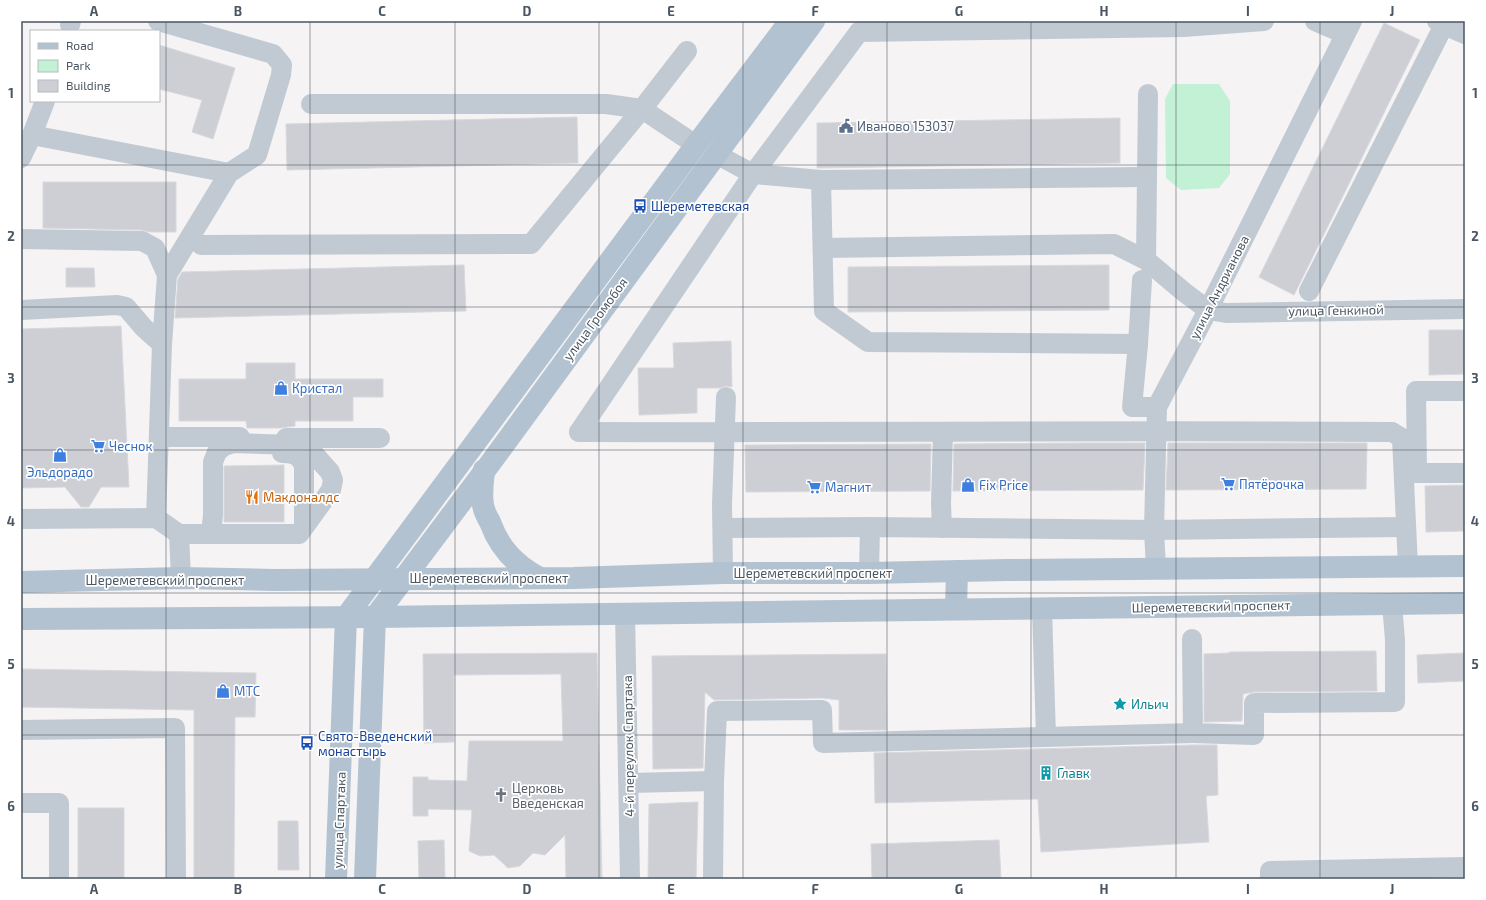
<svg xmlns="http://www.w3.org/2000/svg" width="1486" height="900" font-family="'Exo 2',sans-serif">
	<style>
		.green { fill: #c3f1d5 }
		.building { fill: #cdcfd5; stroke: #d7d9de }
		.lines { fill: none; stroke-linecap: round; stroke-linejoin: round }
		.minor { stroke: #c1cad2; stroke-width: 20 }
		.major { stroke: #b3c2d1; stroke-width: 22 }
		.grid { fill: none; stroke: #4a5661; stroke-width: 1; stroke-opacity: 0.55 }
		.labels { text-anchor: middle; stroke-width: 3.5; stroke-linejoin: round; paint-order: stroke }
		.service-label { font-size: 13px; fill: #4e5e75; stroke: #fff; text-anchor: start }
		.transit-label { font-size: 13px; fill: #164399; stroke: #fff; text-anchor: start }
		.street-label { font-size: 13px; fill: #4a5661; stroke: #fff }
		.shop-label { font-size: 13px; fill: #366cbe; stroke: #fff; text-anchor: start }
		.food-label { font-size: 13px; fill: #c56008; stroke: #fff; text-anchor: start }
		.culture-label { font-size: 13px; fill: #0d838f; stroke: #fff; text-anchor: start }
		.worship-label { font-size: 13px; fill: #5b616d; stroke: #fff; text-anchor: start }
		.neatline { fill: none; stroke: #4a5661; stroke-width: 1.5 }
		.grid-label { font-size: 13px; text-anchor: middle; font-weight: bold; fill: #4a5661 }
	</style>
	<rect width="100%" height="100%" fill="#f5f3f3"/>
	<!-- green -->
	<polygon class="green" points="1173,84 1219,84 1230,101 1230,174 1219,188 1181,190 1166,178 1165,99"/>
	<!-- building -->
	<g class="building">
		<polygon points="1384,23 1420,40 1294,295 1259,277"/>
		<polygon points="159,45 235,68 213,139 192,132 202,100 159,89"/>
		<polygon points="577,117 578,163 287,170 286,124"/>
		<polygon points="1120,118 1120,163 817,168 817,123"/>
		<polygon points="43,182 176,182 176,232 150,232 142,230 43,228"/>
		<polygon points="464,265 466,311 175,318 178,279 182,272"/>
		<polygon points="1109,265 1109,310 848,312 848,267"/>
		<polygon points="66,268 94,268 95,287 66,287"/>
		<polygon points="121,326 129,487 101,487 89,507 81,507 65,487 21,488 21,329"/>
		<polygon points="1429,330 1465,330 1465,374 1429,375"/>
		<polygon points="731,341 732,387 726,386 720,388 697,388 697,413 639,415 638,368 674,368 673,343"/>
		<polygon points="246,363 295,363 295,379 383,379 383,397 353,397 353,421 295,421 295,426 280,428 247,428 246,421 179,421 179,379 246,379"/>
		<polygon points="1087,443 1145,443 1143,490 953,491 954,444"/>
		<polygon points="1168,443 1367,443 1366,489 1166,490"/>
		<polygon points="931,444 930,491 746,492 745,445"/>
		<polygon points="284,465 284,522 224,522 224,466"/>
		<polygon points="1465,485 1465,531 1426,532 1425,486"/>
		<polygon points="1376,651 1377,691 1254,692 1243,694 1242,721 1204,722 1204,654 1229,653 1229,652"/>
		<polygon points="597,653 602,879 566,879 565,835 545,855 533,853 520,866 508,868 494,855 480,856 469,851 472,810 428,809 428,816 413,816 413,777 428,777 428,780 467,781 469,741 563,741 561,674 454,675 454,742 424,743 423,654"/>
		<polygon points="1465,653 1465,681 1418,683 1417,655"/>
		<polygon points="886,654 887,730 839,730 839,700 822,698 714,700 705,692 703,768 653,769 652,656"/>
		<polygon points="21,669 256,673 255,717 235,717 234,879 194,879 194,710 21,707"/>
		<polygon points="1193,745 1217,745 1218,795 1206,796 1209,842 1041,852 1038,799 875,803 874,753"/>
		<polygon points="698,802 696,879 648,879 649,804"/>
		<rect x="78" y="808" width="46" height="71"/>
		<polygon points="278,821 298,821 299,870 278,870"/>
		<polygon points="444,840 445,879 419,879 418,841"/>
		<polygon points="999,840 1001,879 872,879 871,844"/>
	</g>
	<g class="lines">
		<!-- minor -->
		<g class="minor">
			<polyline points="1315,21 1345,34"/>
			<polyline points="70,25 71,21"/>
			<polyline points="1444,25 1465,34"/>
			<polyline points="859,32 1183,27 1264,21"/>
			<polyline points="45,101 32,135 229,173"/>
			<polyline points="311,104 606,104 642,109 696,145"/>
			<polyline points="716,154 753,174 821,180 1146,177"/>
			<polyline points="21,158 32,135"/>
			<polyline points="821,180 824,311 868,342 1138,344"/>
			<polyline points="21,239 142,241 155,248 167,275"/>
			<polyline points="201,245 531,244 642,109 687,51"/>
			<polyline points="823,248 1114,244 1146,260 1184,292 1208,310 1226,313 1465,309"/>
			<polyline points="1146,260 1148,94"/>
			<polyline points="1142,280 1138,344 1132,407 1157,407"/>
			<polyline points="1309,291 1444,25 1437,21"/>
			<polyline points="21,310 117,305 126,307 144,328 162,344"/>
			<path d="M579,432C850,433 1121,430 1392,432L1402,438L1408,567"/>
			<polyline points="579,432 753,174 859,32"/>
			<polyline points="159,437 240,437"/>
			<polyline points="286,438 380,438"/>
			<path d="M282,453C293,453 300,455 304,466V527"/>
			<polyline points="1415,473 1417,473 1416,391 1465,391"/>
			<polyline points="1417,473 1465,473"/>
			<polyline points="156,518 162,344 167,275 229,173 257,155 281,75 282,65 273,54 158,21"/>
			<polyline points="21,519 156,518 179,534 181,578"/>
			<polyline points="723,528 870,527"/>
			<polyline points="942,528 941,504 943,432"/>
			<polyline points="179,534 299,534 331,490 333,480 330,472 314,454 297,445 233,443 224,446 217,452 213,462 213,515 211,534"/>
			<polyline points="1156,569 1154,530 1157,407 1208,310 1352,21"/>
			<polyline points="723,573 722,504 726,397"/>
			<polyline points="869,573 870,527 1154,530 1406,527"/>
			<polyline points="1042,608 1046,737"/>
			<polyline points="625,613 630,879"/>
			<polyline points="1192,639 1193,733 1254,735 1254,703 1395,702 1395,640 1392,604"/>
			<polyline points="21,730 175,728 176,879"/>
			<polyline points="629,783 714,781 717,711 822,710 823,743 1193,733"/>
			<polyline points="21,803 59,803 59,879"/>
			<polyline points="713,879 714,781"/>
			<polyline points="1270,879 1270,871 1465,867"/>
		</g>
		<!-- major -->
		<g class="major">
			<path d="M484,470C483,482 481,493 483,505C484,511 487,517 490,522C499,547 514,564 538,577"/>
			<polyline points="21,582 181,578 274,580 574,578 723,573 869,573 1006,570 1465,566"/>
			<polyline points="956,609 957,571"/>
			<polyline points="375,617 489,465 814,21"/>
			<polyline points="21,619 375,617 1465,603"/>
			<polyline points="336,879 346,617 696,145 790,21"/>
			<polyline points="365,879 375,617"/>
		</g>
	</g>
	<!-- grid -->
	<path class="grid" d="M166,21V879M310,21V879M455,21V879M599,21V879M743,21V879M887,21V879M1031,21V879M1176,21V879M1320,21V879M21,165H1465M21,307H1465M21,450H1465M21,593H1465M21,735H1465"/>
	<!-- icons -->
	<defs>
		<symbol id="civic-bare" viewBox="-9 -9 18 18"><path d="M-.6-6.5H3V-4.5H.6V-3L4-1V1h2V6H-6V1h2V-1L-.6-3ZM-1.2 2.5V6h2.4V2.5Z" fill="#5c6f8a" stroke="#fff" stroke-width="2.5" paint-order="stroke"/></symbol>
		<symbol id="bus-bare" viewBox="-9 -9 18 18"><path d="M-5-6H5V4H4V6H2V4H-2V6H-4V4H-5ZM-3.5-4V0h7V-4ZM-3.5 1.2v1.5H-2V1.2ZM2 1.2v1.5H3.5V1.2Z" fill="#1a4fb4" stroke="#fff" stroke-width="2.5" paint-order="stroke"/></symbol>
		<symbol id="shop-bare" viewBox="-9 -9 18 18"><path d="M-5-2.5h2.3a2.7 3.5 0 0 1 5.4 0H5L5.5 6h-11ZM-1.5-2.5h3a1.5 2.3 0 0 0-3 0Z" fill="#3f7fe0" stroke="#fff" stroke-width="2.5" paint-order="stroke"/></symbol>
		<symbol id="supermarket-bare" viewBox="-9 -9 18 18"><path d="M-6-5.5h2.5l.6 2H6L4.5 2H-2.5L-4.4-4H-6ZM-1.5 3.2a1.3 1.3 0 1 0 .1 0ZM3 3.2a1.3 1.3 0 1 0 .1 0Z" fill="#3f7fe0" stroke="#fff" stroke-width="2.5" paint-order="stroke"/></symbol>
		<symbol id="restaurant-bare" viewBox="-9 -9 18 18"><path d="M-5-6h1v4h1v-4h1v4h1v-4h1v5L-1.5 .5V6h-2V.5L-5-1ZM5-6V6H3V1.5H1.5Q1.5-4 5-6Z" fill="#e8710a" stroke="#fff" stroke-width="2.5" paint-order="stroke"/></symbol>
		<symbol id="sight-bare" viewBox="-9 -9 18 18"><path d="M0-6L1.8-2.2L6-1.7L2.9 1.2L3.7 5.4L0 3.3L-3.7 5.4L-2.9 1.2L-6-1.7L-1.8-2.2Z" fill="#0f9aa8" stroke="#fff" stroke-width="2.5" paint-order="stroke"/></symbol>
		<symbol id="building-bare" viewBox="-9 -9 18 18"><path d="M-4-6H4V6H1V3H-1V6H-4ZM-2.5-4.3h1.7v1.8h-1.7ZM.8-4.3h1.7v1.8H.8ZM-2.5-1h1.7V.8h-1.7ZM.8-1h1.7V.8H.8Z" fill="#0f9aa8" stroke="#fff" stroke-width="2.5" paint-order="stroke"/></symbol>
		<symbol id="church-bare" viewBox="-9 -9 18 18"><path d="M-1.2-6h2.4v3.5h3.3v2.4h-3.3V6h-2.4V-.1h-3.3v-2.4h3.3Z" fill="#6b7280" stroke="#fff" stroke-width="2.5" paint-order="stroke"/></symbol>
	</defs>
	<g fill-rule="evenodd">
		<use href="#civic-bare" x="836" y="116" width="20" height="20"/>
		<use href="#bus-bare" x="630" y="196" width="20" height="20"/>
		<use href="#shop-bare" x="271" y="378" width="20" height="20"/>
		<use href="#supermarket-bare" x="88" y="436" width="20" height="20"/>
		<use href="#shop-bare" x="50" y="445" width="20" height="20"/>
		<use href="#supermarket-bare" x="1218" y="474" width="20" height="20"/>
		<use href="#shop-bare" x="958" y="475" width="20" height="20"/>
		<use href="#supermarket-bare" x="804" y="477" width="20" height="20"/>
		<use href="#restaurant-bare" x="242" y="487" width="20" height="20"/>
		<use href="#shop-bare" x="213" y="681" width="20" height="20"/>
		<use href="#sight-bare" x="1110" y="694" width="20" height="20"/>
		<use href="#bus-bare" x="297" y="733" width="20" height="20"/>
		<use href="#building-bare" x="1036" y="763" width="20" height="20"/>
		<use href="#church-bare" x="491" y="785" width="20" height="20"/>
	</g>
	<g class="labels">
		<!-- service labels -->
		<g class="service-label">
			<text x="857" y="131">Иваново 153037</text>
		</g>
		<!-- transit labels -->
		<g class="transit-label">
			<text x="651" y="211">Шереметевская</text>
			<text x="318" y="741">Свято-Введенский<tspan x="318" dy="15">монастырь</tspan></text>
		</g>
		<!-- street labels -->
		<g class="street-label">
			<text transform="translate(1219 287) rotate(-63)" y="5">улица Андрианова</text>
			<text transform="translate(1336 310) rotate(-1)" y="5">улица Генкиной</text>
			<text transform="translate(595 319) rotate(-54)" y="5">улица Громобоя</text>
			<text x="813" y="578">Шереметевский проспект</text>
			<text x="489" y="583">Шереметевский проспект</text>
			<text x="165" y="585">Шереметевский проспект</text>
			<text transform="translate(1211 606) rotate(-1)" y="5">Шереметевский проспект</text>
			<text transform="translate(628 746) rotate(-91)" y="5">4-й переулок Спартака</text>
			<text transform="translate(339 820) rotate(-88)" y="5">улица Спартака</text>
		</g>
		<!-- shop labels -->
		<g class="shop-label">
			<text x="292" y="393">Кристал</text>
			<text x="109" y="451">Чеснок</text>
			<text x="60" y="477" text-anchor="middle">Эльдорадо</text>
			<text x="1239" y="489">Пятёрочка</text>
			<text x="979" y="490">Fix Price</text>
			<text x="825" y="492">Магнит</text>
			<text x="234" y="696">МТС</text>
		</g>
		<!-- food labels -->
		<g class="food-label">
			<text x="263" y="502">Макдоналдс</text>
		</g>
		<!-- culture labels -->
		<g class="culture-label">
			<text x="1131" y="709">Ильич</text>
			<text x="1057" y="778">Главк</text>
		</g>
		<!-- worship labels -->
		<g class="worship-label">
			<text x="512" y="793">Церковь<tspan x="512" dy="15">Введенская</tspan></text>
		</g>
	</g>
	<!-- border -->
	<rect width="1486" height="900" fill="none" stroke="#ffffff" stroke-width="44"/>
	<!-- legend -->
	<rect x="30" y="30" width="130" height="72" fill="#ffffff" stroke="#b7bbc0"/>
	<rect x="38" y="43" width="20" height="6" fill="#b3c2d1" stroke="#b7bbc0"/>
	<text x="66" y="50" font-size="12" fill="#4a5661">Road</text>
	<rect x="38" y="60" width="20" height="12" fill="#c3f1d5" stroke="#b7bbc0"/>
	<text x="66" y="70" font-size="12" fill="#4a5661">Park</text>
	<rect x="38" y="80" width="20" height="12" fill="#cdcfd5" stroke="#b7bbc0"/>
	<text x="66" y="90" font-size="12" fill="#4a5661">Building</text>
	<rect x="22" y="22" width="1442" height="856" class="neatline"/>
	<g class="grid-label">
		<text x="94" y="16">A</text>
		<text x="238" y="16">B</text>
		<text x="382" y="16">C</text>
		<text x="527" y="16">D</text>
		<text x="671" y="16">E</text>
		<text x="815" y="16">F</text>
		<text x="959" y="16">G</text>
		<text x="1104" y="16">H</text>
		<text x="1248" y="16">I</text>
		<text x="1392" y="16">J</text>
		<text x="11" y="98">1</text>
		<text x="1475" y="98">1</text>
		<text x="11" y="241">2</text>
		<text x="1475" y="241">2</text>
		<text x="11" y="383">3</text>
		<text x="1475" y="383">3</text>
		<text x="11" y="526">4</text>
		<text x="1475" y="526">4</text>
		<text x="11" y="669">5</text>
		<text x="1475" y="669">5</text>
		<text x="11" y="811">6</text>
		<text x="1475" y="811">6</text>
		<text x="94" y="894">A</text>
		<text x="238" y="894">B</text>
		<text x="382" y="894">C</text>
		<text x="527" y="894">D</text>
		<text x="671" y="894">E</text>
		<text x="815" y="894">F</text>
		<text x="959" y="894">G</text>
		<text x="1104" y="894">H</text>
		<text x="1248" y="894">I</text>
		<text x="1392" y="894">J</text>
	</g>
</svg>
